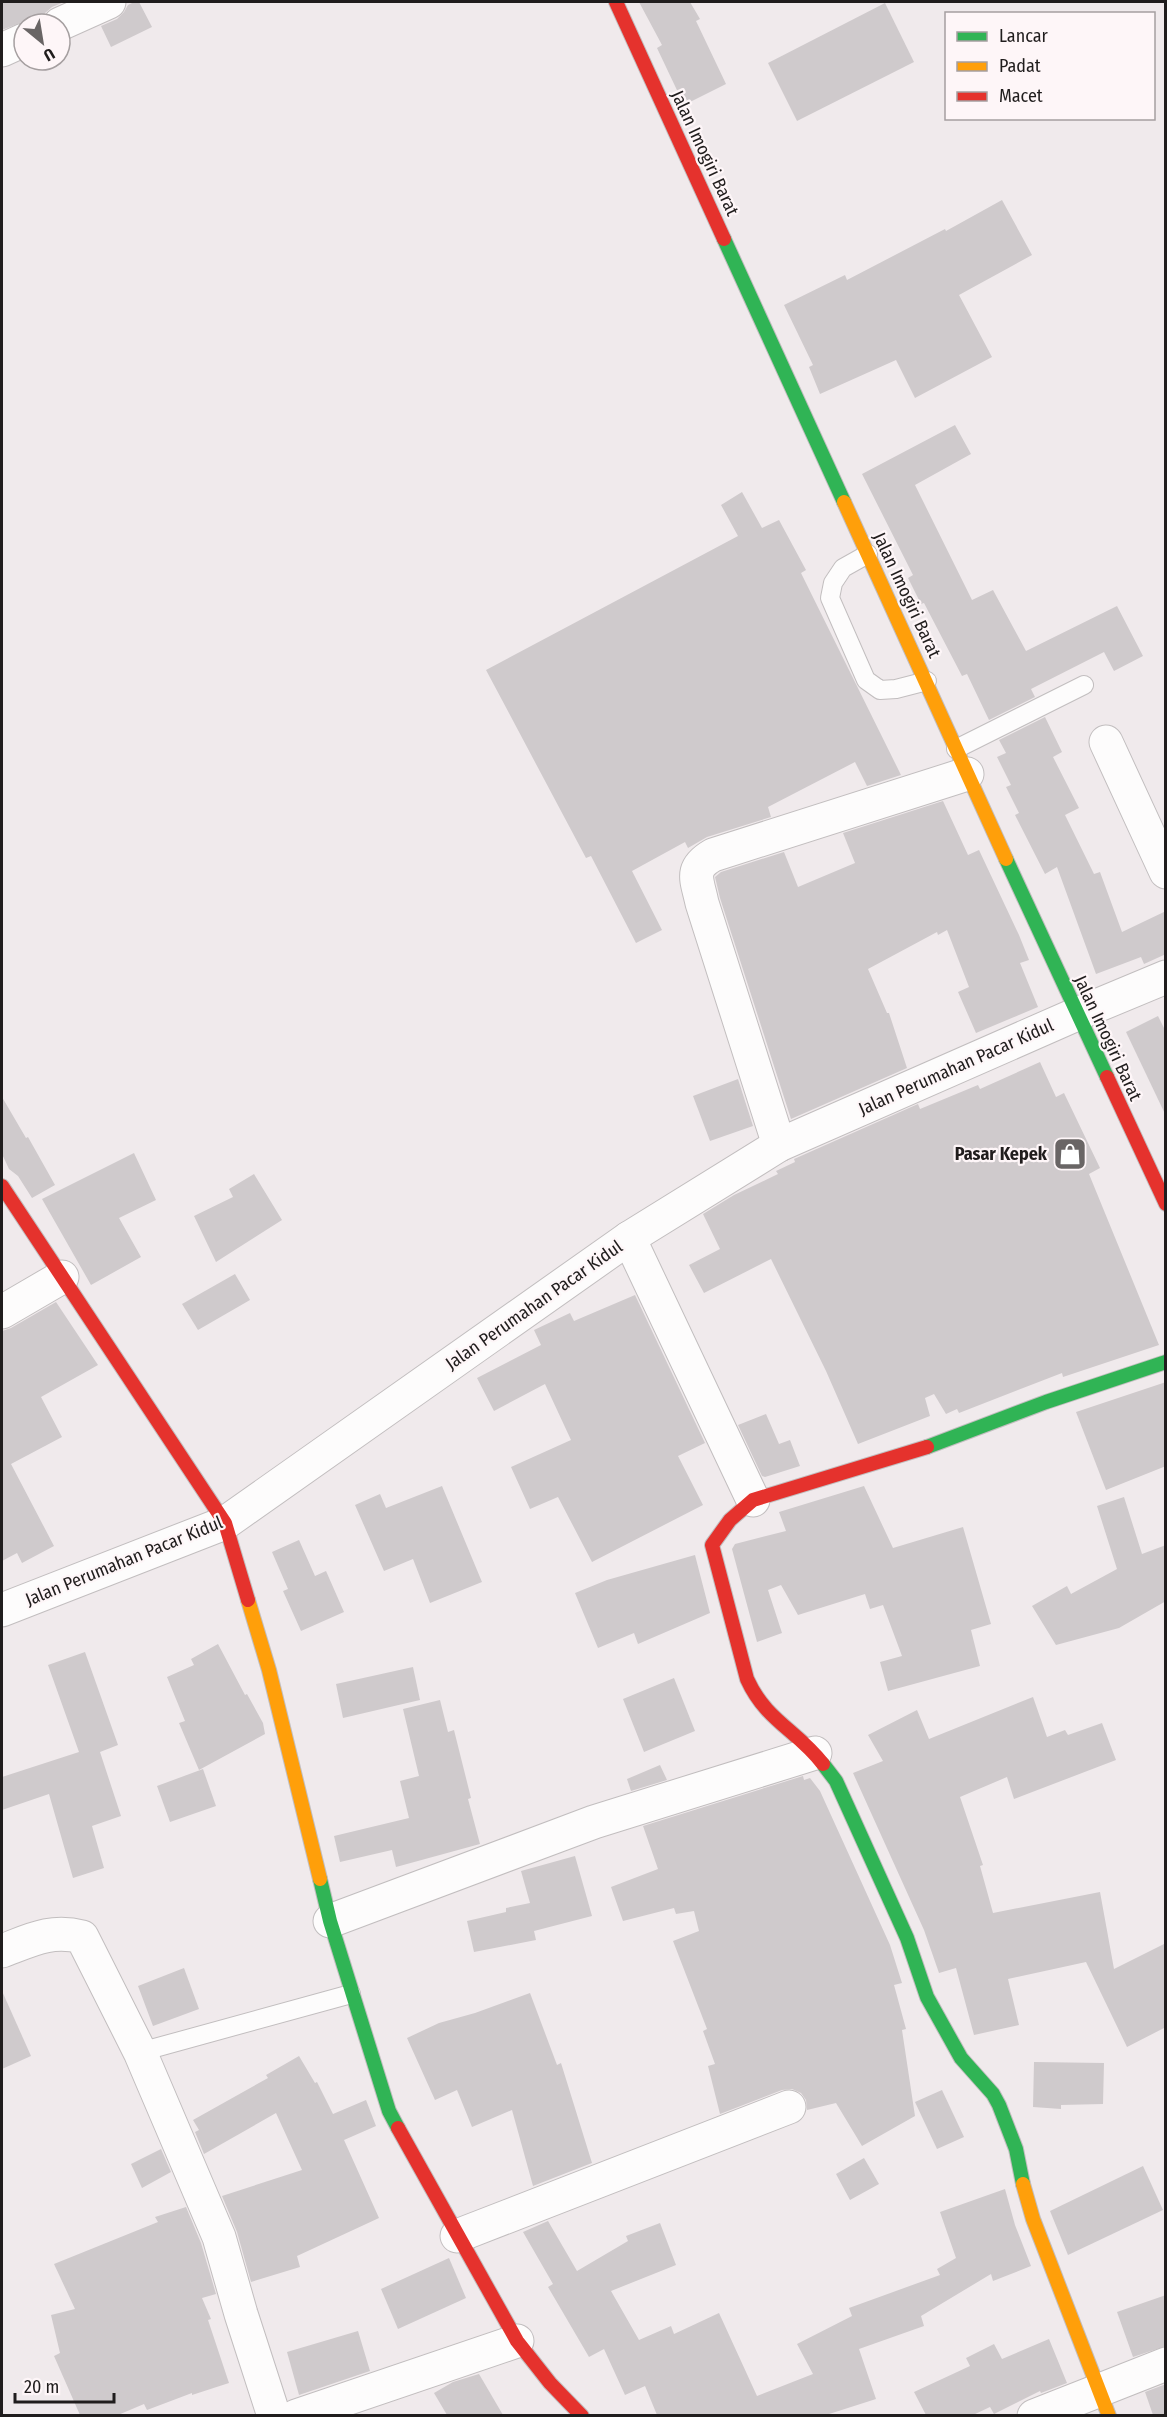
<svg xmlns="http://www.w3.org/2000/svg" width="1167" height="2417" font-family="'Fira Sans Condensed',sans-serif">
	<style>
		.building { fill: #cfcacc }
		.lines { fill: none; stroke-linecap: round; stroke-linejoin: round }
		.lane-casing { stroke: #c2bebf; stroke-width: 20 }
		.street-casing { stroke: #c2bebf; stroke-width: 35 }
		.fast-casing { stroke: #c2bebf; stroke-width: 16 }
		.slow-casing { stroke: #c2bebf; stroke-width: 16 }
		.jam-casing { stroke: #c2bebf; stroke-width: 16 }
		.lane { stroke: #fdfcfc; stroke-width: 18 }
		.street { stroke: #fdfcfc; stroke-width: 33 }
		.fast { stroke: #30b455; stroke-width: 14 }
		.slow { stroke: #ff9f0a; stroke-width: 14 }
		.jam { stroke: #e5322d; stroke-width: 14 }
		.labels { text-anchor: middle; stroke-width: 4.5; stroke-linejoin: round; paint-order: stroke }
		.street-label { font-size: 18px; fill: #201d1d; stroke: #fef6f8 }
		.poi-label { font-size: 18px; font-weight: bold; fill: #201d1d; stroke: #fef6f8; text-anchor: end }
	</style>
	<rect width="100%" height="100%" fill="#f0eaec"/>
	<!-- building -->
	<g class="building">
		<polygon points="2,2 64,2 52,7 45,13 42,21 36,24 25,21 2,30"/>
		<polygon points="134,2 139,2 152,27 111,47 101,26 117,19 124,12 128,5"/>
		<polygon points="639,2 690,2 700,19 696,21 726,84 684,105 657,48 662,45"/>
		<polygon points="885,3 914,62 797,121 768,63"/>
		<polygon points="1002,200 1032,255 959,295 992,357 915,398 896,360 820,394 809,367 813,365 784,305 845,275 847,280 945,229 946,231"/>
		<polygon points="955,425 971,454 915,485 972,600 993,590 1026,651 1117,606 1143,656 1114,671 1104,652 1031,689 1035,697 989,720 967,674 962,676 924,603 921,604 908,578 913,575 862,474"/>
		<polygon points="742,492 762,528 779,520 806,570 801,573 901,775 867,786 855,762 768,807 771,817 707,837 688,848 685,842 632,871 662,930 636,943 591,856 586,858 486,670 738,536 721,505"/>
		<polygon points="1045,717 1062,752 1053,757 1079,808 1065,815 1094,874 1100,872 1122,932 1166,911 1166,954 1144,964 1141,957 1096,974 1057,867 1045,874 1015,815 1019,813 1006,787 1011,785 997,757 1006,753 999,740"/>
		<polygon points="943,801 968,855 979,850 1019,935 1029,960 1020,963 1038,1007 976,1033 958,992 969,987 947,930 938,935 937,932 868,969 887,1013 889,1013 907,1068 791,1119 720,898 715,877 721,872 784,852 798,887 855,863 843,833"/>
		<polygon points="1158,1016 1166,1032 1166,1116 1126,1032"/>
		<polygon points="1040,1062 1056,1097 1064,1093 1100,1168 1089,1174 1159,1345 1063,1377 1062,1373 959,1413 957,1409 946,1414 934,1394 925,1398 930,1416 858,1444 826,1371 771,1259 704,1293 689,1265 720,1249 703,1214 734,1195 778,1174 776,1171 795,1162 794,1159 918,1104 920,1109 978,1085 980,1089"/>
		<polygon points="738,1079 753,1126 710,1141 693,1096"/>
		<polygon points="2,1097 26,1138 28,1137 55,1185 32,1198 18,1176 9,1169 2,1154"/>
		<polygon points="134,1153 156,1200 119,1218 141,1257 91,1285 42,1199"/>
		<polygon points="254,1174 282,1220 216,1262 194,1216 233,1197 229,1189"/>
		<polygon points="235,1274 250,1300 198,1330 182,1304"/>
		<polygon points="635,1295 705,1443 678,1456 703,1505 592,1562 558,1497 530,1509 511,1467 571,1440 545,1384 494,1411 477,1378 541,1345 534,1330 570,1313 574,1321"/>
		<polygon points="56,1302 98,1365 41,1397 62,1437 11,1464 54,1546 22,1563 17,1553 2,1561 2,1331 11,1328"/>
		<polygon points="1166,1382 1166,1466 1106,1490 1076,1412"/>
		<polygon points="766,1414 779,1444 790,1440 800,1466 765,1477 762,1476 738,1425"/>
		<polygon points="442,1486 482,1582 430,1603 413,1559 384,1571 355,1505 380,1494 386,1508"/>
		<polygon points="864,1486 893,1548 963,1527 991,1624 971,1630 980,1666 888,1691 880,1662 902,1656 883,1605 870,1609 865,1594 798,1615 781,1585 768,1590 782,1633 757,1642 732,1549 735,1544 786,1531 779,1512"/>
		<polygon points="1124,1497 1142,1554 1166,1545 1166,1601 1119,1628 1056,1645 1032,1606 1067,1586 1071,1594 1117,1569 1097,1506"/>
		<polygon points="299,1540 315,1576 326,1571 344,1612 301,1631 283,1591 288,1589 272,1552"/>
		<polygon points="695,1555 710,1613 638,1644 634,1633 598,1648 575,1593 607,1580"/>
		<polygon points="218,1644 245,1695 247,1694 263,1723 265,1734 199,1770 179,1723 185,1721 167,1677 194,1665 191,1659"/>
		<polygon points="85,1652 118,1745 100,1752 121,1816 92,1826 104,1868 73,1878 49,1794 2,1810 2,1777 79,1752 48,1665"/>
		<polygon points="413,1667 420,1700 343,1718 336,1684"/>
		<polygon points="674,1678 695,1731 644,1752 623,1699"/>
		<polygon points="1033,1697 1047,1737 1065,1730 1068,1735 1102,1723 1116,1760 1014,1799 1007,1777 960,1797 983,1865 980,1866 993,1913 1100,1892 1114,1969 1166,1943 1166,2027 1127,2047 1086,1962 1008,1979 1019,2025 974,2035 956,1968 939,1973 924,1930 853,1773 883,1761 868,1735 917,1710 929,1739"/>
		<polygon points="440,1700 448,1732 454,1730 471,1798 468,1799 480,1844 396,1867 392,1850 340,1862 334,1836 409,1818 400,1781 419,1776 403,1709"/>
		<polygon points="660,1765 667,1780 631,1791 627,1779"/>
		<polygon points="203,1769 216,1806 170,1822 157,1786"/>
		<polygon points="803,1776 804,1780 810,1778 820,1791 890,1945 902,1983 894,1985 906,2029 902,2030 915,2116 862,2146 836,2103 807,2110 806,2100 801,2093 792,2089 782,2090 720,2114 708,2066 715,2064 703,2031 707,2029 673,1941 699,1931 694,1911 676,1914 674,1908 623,1921 611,1887 658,1869 643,1826"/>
		<polygon points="575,1856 592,1916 534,1931 536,1940 474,1952 467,1921 506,1912 506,1908 530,1903 521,1871"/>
		<polygon points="184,1968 199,2009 153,2026 138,1986"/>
		<polygon points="2,1991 31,2056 2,2069"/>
		<polygon points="530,1993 557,2065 561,2063 592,2163 533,2186 512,2110 472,2127 457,2090 435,2100 407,2038 439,2023 475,2013"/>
		<polygon points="299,2056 315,2083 317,2082 333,2114 366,2100 376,2126 344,2140 379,2218 297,2256 300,2267 251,2282 237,2232 222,2196 302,2170 276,2113 204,2154 195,2132 199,2130 193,2120 268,2078 266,2075"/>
		<polygon points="1034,2062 1104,2063 1103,2104 1061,2105 1061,2109 1033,2107"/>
		<polygon points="942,2090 964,2137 937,2149 915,2102"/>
		<polygon points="161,2149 171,2172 142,2188 131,2164"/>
		<polygon points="864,2158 879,2184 850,2200 836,2174"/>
		<polygon points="1143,2166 1163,2210 1068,2255 1050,2211"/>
		<polygon points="1005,2189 1015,2225 1031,2266 993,2281 991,2274 921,2316 924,2326 859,2349 876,2399 826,2415 657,2415 645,2386 625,2395 604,2349 589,2357 548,2287 553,2284 523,2232 548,2221 577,2271 628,2241 626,2236 660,2223 676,2265 611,2291 639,2340 671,2326 674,2334 719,2313 757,2396 813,2374 797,2344 852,2316 849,2308 940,2275 937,2269 956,2258 940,2212"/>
		<polygon points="186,2207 201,2243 216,2294 202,2298 211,2319 208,2320 229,2383 192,2395 192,2393 147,2410 144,2404 118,2415 80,2415 54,2356 60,2353 51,2315 75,2309 54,2264 158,2222 155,2217"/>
		<polygon points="449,2258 466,2298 398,2329 381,2289"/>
		<polygon points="1166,2295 1166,2346 1133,2357 1117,2312"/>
		<polygon points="358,2331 370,2371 299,2395 287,2352"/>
		<polygon points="1049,2339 1067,2383 1041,2393 1040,2391 994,2414 990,2407 973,2415 926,2415 914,2392 970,2366 966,2358 994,2344 1002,2359"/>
		<polygon points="479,2374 503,2415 447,2415 434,2393 453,2382"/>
		<polygon points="1166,2384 1166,2415 1153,2415 1145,2392"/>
	</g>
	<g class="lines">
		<defs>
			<g id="lane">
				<polyline points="868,554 843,568 833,583 830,598 866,680 880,690 896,689 927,681"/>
				<polyline points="956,749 1084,685"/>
				<polyline points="140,2052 351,1994"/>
			</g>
			<g id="street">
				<polyline points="60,24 109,2"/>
				<polyline points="2,50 24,40"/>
				<polyline points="1106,742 1166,872"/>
				<path d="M779,1145L702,903C697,879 689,869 713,855L967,774"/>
				<polyline points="629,1238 753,1500"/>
				<polyline points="2,1312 62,1277"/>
				<polyline points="2,1610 225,1523 629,1238 779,1145 1077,1014 1166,977"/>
				<polyline points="330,1921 594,1822 815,1753"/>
				<path d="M2,1951C31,1940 51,1929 82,1937L140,2052L219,2237L241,2314L274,2416"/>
				<polyline points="457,2236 789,2107"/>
				<polyline points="296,2416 517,2341"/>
				<polyline points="1034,2416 1166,2364"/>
			</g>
			<g id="fast">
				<polyline points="724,239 844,502"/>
				<polyline points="1006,859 1107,1077"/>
				<polyline points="927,1447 1046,1402 1166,1362"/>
				<polyline points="823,1764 836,1781 907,1938 927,1997 961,2058 993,2094 999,2105 1016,2149 1023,2184"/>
				<polyline points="320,1879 330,1921 389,2111 398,2128"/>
			</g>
			<g id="slow">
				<polyline points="844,502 1006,859"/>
				<polyline points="248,1600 269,1670 320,1879"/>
				<polyline points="1023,2184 1033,2219 1109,2416"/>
			</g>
			<g id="jam">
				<polyline points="616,2 724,239"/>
				<polyline points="1107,1077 1166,1204"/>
				<polyline points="2,1186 225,1523 248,1600"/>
				<path d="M823,1764C797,1730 766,1721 747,1679L712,1545L730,1520L753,1500L927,1447"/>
				<polyline points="398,2128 517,2341 550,2383 582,2416"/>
			</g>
		</defs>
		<!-- lane casing -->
		<use href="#lane" class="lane-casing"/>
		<!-- street casing -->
		<use href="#street" class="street-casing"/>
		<!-- fast casing -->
		<use href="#fast" class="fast-casing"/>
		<!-- slow casing -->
		<use href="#slow" class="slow-casing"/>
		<!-- jam casing -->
		<use href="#jam" class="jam-casing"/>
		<!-- lane -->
		<use href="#lane" class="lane"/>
		<!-- street -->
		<use href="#street" class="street"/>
		<!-- fast -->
		<use href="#fast" class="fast"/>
		<!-- slow -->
		<use href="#slow" class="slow"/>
		<!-- jam -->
		<use href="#jam" class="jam"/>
	</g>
	<!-- icons -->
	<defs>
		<symbol id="shop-square" viewBox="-11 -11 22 22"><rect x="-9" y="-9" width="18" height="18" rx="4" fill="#696565" stroke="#fef6f8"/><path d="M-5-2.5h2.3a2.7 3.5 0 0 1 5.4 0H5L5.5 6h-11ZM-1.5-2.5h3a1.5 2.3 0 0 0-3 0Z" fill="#fff"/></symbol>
	</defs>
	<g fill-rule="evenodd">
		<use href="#shop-square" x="1051" y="1135" width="38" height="38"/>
	</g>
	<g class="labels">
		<!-- street labels -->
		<g class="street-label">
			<text transform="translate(705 153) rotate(65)" y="6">Jalan Imogiri Barat</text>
			<text transform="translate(907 595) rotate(65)" y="6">Jalan Imogiri Barat</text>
			<text transform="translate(1108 1038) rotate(65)" y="6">Jalan Imogiri Barat</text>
			<text transform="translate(956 1067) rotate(-24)" y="6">Jalan Perumahan Pacar Kidul</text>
			<text transform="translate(534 1305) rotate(-35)" y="6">Jalan Perumahan Pacar Kidul</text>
			<text transform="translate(124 1561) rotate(-22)" y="6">Jalan Perumahan Pacar Kidul</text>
		</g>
		<!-- poi labels -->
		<g class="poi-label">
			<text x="1047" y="1160">Pasar Kepek</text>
		</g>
	</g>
	<!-- border -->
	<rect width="1167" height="2417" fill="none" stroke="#201d1d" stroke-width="6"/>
	<!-- legend -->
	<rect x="945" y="12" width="210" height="108" fill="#fef6f8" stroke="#a59fa0" stroke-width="1.5"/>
	<rect x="957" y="32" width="30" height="9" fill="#30b455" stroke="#a59fa0" stroke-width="1.5"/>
	<text x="999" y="42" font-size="18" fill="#201d1d">Lancar</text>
	<rect x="957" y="62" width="30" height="9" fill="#ff9f0a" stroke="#a59fa0" stroke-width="1.5"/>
	<text x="999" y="72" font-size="18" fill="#201d1d">Padat</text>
	<rect x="957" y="92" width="30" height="9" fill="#e5322d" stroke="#a59fa0" stroke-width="1.5"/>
	<text x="999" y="102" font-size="18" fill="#201d1d">Macet</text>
	<!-- north arrow -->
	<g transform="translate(42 42) rotate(150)"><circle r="28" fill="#fef6f8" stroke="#a59fa0" stroke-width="1.5"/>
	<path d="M0-4.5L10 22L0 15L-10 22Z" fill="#696565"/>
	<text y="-9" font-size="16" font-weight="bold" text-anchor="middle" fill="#201d1d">U</text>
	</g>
	<!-- scale -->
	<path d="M15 2393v9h99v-9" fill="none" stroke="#201d1d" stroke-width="3"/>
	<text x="24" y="2393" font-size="18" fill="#201d1d" stroke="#fef6f8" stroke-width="4.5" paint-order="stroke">20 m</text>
</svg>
